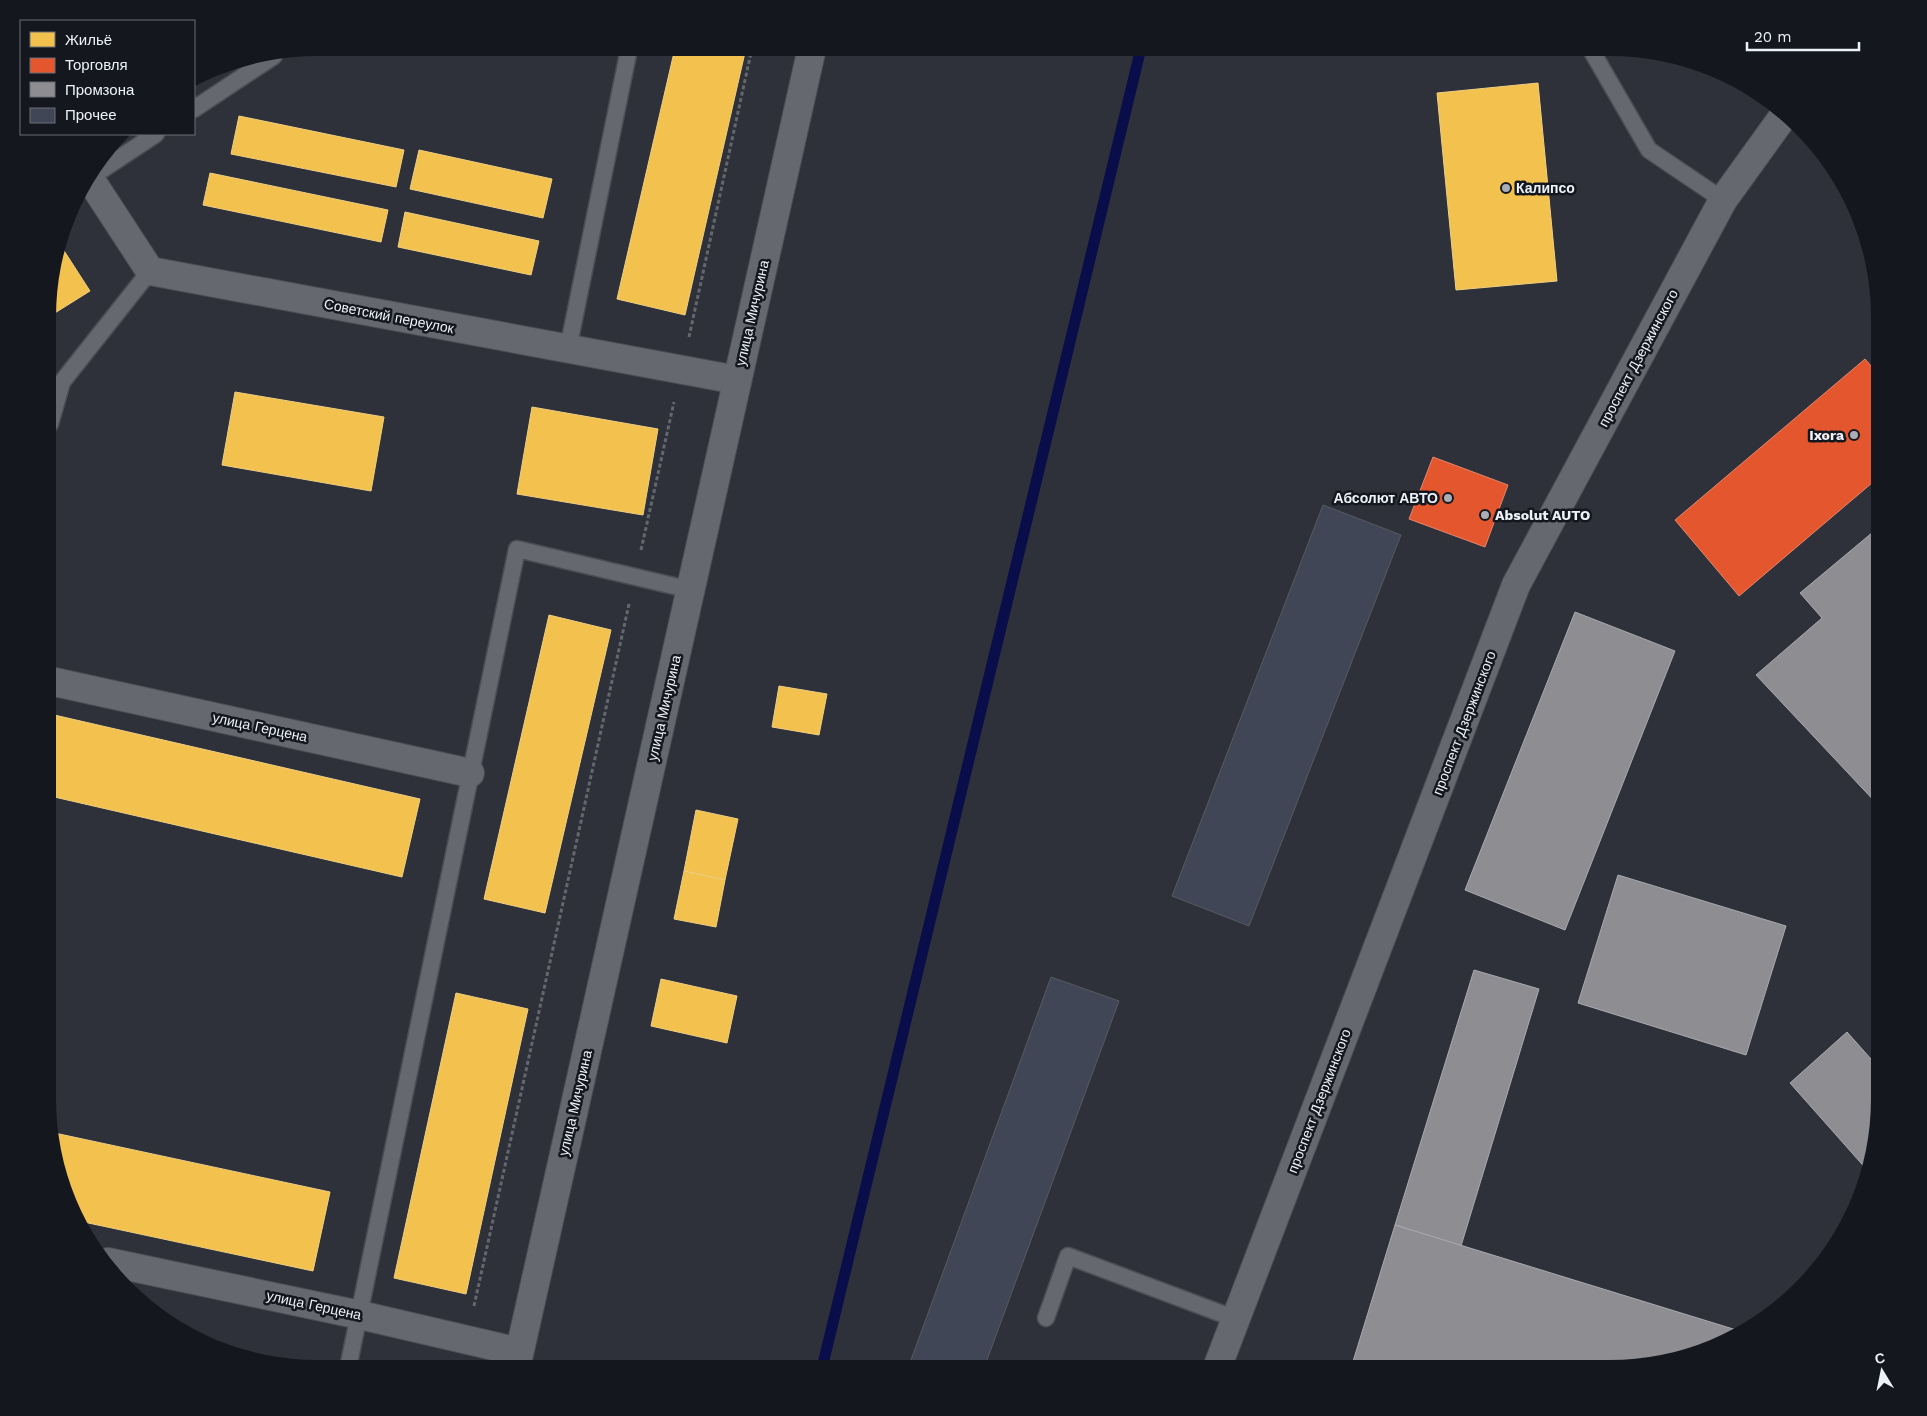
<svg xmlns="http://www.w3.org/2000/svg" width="1927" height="1416" font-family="'Work Sans',sans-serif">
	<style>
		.homes { fill: #f2c14e; stroke: #f0cf82 }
		.shops { fill: #e4572e; stroke: #e7856b }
		.industry { fill: #8d8d92; stroke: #aaabb1 }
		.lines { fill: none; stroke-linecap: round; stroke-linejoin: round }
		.stream { stroke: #090e4a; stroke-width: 11 }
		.building { fill: #414657; stroke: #585a61 }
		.lane-casing { stroke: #4b4d54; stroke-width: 19 }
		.street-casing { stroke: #4b4d54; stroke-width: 30 }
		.secondary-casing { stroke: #4b4d54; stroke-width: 30 }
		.path { stroke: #64676c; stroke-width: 3; stroke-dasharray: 4 2.5; stroke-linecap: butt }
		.lane { stroke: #65686f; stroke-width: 16 }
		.street { stroke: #65686f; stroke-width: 28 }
		.secondary { stroke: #65686f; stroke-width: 28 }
		.poi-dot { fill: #aaaeb6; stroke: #15171e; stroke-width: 2 }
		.labels { text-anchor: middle; stroke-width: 5; stroke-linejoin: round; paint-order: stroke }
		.poi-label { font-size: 14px; font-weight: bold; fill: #edf1fa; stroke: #15171e; text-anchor: start }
		.street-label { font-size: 14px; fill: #edf1fa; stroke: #15171e }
	</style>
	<rect width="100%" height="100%" fill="#2e3139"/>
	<!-- homes -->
	<g class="homes">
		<polygon points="675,48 746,48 685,315 617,299"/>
		<polygon points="1538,83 1557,281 1456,290 1437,93"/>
		<polygon points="239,116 404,150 396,187 231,154"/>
		<polygon points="419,150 552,179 543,218 410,189"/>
		<polygon points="210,173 388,210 381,242 203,205"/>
		<polygon points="405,212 539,241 531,275 398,247"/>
		<polygon points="61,246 90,291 50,316 50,282"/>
		<polygon points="235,392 384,417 371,491 222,465"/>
		<polygon points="532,407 658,429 643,515 517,494"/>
		<polygon points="549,615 611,630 545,913 484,899"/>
		<polygon points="779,686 827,694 819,735 772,727"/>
		<polygon points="50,714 420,799 402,877 50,796"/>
		<polygon points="696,810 738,819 725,880 684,871"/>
		<polygon points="684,871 725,880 716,927 674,919"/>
		<polygon points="661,979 737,996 727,1043 651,1026"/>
		<polygon points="456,993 528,1009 466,1294 394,1278"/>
		<polygon points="50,1132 330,1192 313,1271 79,1221"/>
	</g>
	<!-- shops -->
	<g class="shops">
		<polygon points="1865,359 1879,375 1879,477 1739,596 1675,520"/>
		<polygon points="1433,457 1508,485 1485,547 1409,519"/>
	</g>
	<!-- industry -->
	<g class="industry">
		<polygon points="1879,527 1879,806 1756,675 1822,618 1800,593"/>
		<polygon points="1575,612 1675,651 1565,930 1465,890"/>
		<polygon points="1618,875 1786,926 1746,1055 1578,1003"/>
		<polygon points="1474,970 1539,989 1461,1246 1395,1225"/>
		<polygon points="1847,1032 1879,1068 1879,1116 1868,1171 1790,1083"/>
		<polygon points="1395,1225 1743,1332 1729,1341 1663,1363 1610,1368 1351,1368"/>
	</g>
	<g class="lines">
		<!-- stream -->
		<polyline class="stream" points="822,1368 1141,48"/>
	</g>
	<!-- building -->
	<g class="building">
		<polygon points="1323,505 1401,535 1249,926 1172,896"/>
		<polygon points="1051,977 1119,1001 984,1368 908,1368"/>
	</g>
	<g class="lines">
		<defs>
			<g id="lane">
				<polyline points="1590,48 1649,150 1723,200"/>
				<polyline points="194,109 274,56"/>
				<polyline points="91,177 156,134"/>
				<polyline points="568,349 629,49 623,48"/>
				<polyline points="50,424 62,382 150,271"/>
				<polyline points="1046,1318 1068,1256 1236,1319"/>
				<polyline points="348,1368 517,549 691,590"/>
			</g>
			<g id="street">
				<polyline points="90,179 150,271 737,380"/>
				<polyline points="50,681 470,773"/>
				<polyline points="108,1262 360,1315 519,1352"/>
				<polyline points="516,1368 812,48"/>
			</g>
			<polyline id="secondary" points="1217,1368 1516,585 1723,200 1785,114"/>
		</defs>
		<!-- lane casing -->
		<use href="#lane" class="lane-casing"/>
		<!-- street casing -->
		<use href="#street" class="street-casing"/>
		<!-- secondary casing -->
		<use href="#secondary" class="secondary-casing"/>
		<!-- path -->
		<g class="path">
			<polyline points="689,337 752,48"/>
			<polyline points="641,550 674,402"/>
			<polyline points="474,1306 629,604"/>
		</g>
		<!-- lane -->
		<use href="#lane" class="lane"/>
		<!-- street -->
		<use href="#street" class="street"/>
		<!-- secondary -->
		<use href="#secondary" class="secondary"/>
	</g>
	<!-- markers -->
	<g class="poi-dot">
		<circle cx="1506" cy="188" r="5"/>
		<circle cx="1854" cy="435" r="5"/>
		<circle cx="1448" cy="498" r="5"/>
		<circle cx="1485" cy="515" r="5"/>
	</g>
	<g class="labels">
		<!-- poi labels -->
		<g class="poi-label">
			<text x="1516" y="193">Калипсо</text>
			<text x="1844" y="440" text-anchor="end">Ixora</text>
			<text x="1438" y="503" text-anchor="end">Абсолют АВТО</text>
			<text x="1495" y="520">Absolut AUTO</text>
		</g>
		<!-- street labels -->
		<g class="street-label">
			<text transform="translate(752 313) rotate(-77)" y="5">улица Мичурина</text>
			<text transform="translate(389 316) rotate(11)" y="5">Советский переулок</text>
			<text transform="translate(1638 358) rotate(-62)" y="5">проспект Дзержинского</text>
			<text transform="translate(664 708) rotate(-77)" y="5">улица Мичурина</text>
			<text transform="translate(1464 723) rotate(-69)" y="5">проспект Дзержинского</text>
			<text transform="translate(260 727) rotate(12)" y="5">улица Герцена</text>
			<text transform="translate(1319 1101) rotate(-69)" y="5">проспект Дзержинского</text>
			<text transform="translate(575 1103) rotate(-77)" y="5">улица Мичурина</text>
			<text transform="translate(314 1305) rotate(12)" y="5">улица Герцена</text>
		</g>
	</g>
	<!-- crop -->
	<path d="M0 0H1927V1416H0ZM317 56H1610A261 261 0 0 1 1871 317V1099A261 261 0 0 1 1610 1360H317A261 261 0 0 1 56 1099V317A261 261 0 0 1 317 56Z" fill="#15171e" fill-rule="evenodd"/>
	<!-- legend -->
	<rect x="20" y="20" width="175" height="115" fill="#15171e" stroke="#6b6e76"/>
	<rect x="30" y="32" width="25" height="15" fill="#f2c14e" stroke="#6b6e76"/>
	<text x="65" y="45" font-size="15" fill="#edf1fa">Жильё</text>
	<rect x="30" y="58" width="25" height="15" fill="#e4572e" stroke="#6b6e76"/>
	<text x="65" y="70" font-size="15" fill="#edf1fa">Торговля</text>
	<rect x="30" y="82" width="25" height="15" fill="#8d8d92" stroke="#6b6e76"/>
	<text x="65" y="95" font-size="15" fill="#edf1fa">Промзона</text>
	<rect x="30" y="108" width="25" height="15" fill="#414657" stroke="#6b6e76"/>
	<text x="65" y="120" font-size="15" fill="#edf1fa">Прочее</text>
	<!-- north arrow -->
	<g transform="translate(1882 1371) rotate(350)" stroke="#15171e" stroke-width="4" paint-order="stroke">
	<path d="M0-4L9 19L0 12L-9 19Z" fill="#edf1fa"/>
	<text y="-8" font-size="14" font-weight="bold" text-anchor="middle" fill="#edf1fa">С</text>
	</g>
	<!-- scale -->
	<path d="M1747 42v8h112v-8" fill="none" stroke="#edf1fa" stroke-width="2.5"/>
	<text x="1754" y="42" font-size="15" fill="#edf1fa" stroke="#15171e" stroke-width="4" paint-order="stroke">20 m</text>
</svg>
